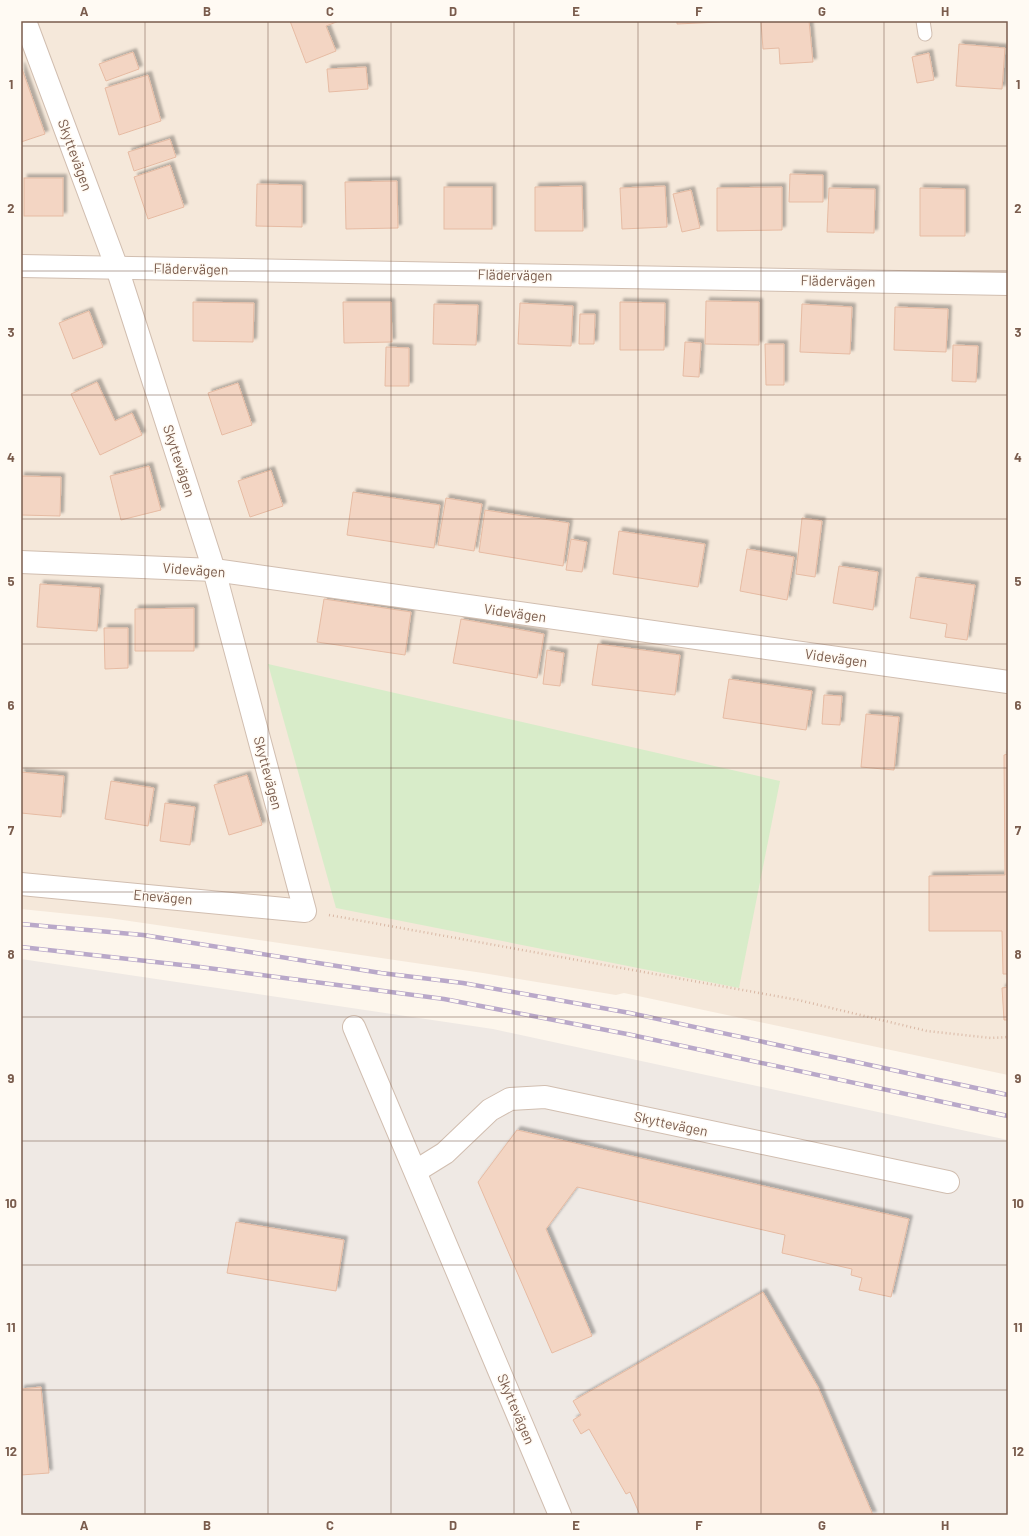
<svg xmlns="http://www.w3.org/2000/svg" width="1029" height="1536" font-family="Barlow,sans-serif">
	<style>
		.residential { fill: #f5e8da }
		.industrial { fill: #efe9e4 }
		.green { fill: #d8ecc9 }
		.building { fill: #f3d5c3; stroke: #e6bba3; filter: url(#shadow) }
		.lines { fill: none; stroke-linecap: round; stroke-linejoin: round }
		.service-casing { stroke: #d1beb0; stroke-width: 15 }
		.minor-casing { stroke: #d1beb0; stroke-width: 24 }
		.path { stroke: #d9b8a5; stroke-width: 2.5; stroke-dasharray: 1 3; stroke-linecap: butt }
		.service { stroke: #fff; stroke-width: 13 }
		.minor { stroke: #fff; stroke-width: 22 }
		.rail-casing { stroke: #b9a8c9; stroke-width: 4.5 }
		.rail { stroke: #fffaf3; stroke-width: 3; stroke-dasharray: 9; stroke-linecap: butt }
		.grid { fill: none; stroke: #7a5c4d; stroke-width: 1; stroke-opacity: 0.55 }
		.labels { text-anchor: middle; stroke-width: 3; stroke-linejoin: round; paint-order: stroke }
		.street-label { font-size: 14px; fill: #7a5c4d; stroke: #fffaf3 }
		.neatline { fill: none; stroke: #7a5c4d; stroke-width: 1.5 }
		.grid-label { font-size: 13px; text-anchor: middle; font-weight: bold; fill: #7a5c4d }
	</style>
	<defs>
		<filter id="shadow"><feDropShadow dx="3.5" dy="-3.5" stdDeviation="1" flood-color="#0004"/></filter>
	</defs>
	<rect width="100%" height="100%" fill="#fdf6ec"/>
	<!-- residential -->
	<polygon class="residential" points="21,21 1008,21 1008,1075 624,993 616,995 483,973 109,918 21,909"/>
	<!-- industrial -->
	<polygon class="industrial" points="21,959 493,1029 1008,1140 1008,1515 21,1515"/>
	<!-- green -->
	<polygon class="green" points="268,664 780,781 739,988 336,908"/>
	<!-- building -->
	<g class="building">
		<polygon points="290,21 339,21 326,26 336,51 306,63"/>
		<polygon points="677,21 720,21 720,22 677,24"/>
		<polygon points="774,21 809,21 813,62 780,64 779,48 763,49 761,22"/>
		<polygon points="959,44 1005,48 1002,89 956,86"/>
		<polygon points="133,52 139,69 106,81 99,64"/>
		<polygon points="929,53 934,80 917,83 912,57"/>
		<polygon points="21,66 45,134 21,142"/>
		<polygon points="366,67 368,89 329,92 327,69"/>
		<polygon points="148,75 161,121 119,135 105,88"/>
		<polygon points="170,139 176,157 134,171 128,152"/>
		<polygon points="170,165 184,207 148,219 134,177"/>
		<polygon points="790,174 823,175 823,202 789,202"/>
		<rect x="24" y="178" width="39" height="38"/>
		<polygon points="397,181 398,228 346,229 345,182"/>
		<polygon points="257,184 302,185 302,227 256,226"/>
		<polygon points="582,186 583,231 535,231 535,187"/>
		<polygon points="665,186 667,227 622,229 620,188"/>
		<rect x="444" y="187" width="48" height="42"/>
		<polygon points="782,187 782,230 717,231 717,188"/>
		<polygon points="829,188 875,189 874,233 827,232"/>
		<polygon points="920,188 965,189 965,236 920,236"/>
		<polygon points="691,190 700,228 682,232 673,194"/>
		<polygon points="706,301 759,302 759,345 705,344"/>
		<polygon points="193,302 254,303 253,342 193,341"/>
		<polygon points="343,302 391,302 392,342 344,343"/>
		<polygon points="620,302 665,303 664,350 620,350"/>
		<polygon points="520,303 573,306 571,346 518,344"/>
		<polygon points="434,304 478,305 476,345 433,344"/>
		<polygon points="802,304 852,307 850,354 800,352"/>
		<polygon points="895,307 948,309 946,352 894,350"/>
		<polygon points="89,311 103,347 73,359 59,323"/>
		<polygon points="580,314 595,314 594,344 579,344"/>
		<polygon points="685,342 701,343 699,377 683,376"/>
		<polygon points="765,344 784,344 784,385 766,385"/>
		<polygon points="953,345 978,346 976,382 952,381"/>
		<polygon points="386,347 409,348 409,386 385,386"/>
		<polygon points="97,382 115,421 132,413 142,435 100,455 71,394"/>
		<polygon points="238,383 252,425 222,435 208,393"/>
		<polygon points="149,466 161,510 121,520 110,476"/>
		<polygon points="271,470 283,506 250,517 238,481"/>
		<polygon points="21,476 61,477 60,516 21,515"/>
		<polygon points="353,492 440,505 434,548 347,535"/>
		<polygon points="446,498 482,504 474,551 438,545"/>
		<polygon points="485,510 569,523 563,566 479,552"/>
		<polygon points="802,518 822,521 815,577 796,574"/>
		<polygon points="619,531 705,544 698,587 613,574"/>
		<polygon points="571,539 587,542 582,572 566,570"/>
		<polygon points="747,549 794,557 787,600 740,591"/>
		<polygon points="839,566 878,572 873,610 833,603"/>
		<polygon points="916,577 975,585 967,640 945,637 947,624 910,618"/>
		<polygon points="40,584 100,588 97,631 37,627"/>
		<polygon points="324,599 411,612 405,655 317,642"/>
		<polygon points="194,608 194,651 135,651 135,609"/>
		<polygon points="461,619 544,634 537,678 453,663"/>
		<polygon points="104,628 128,628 128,668 105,669"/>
		<polygon points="598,644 680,655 675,695 592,685"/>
		<polygon points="547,650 564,653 560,686 543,684"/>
		<polygon points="729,679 812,691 806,730 723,718"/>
		<polygon points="824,695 842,696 840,725 822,724"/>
		<polygon points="866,714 899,717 894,770 861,767"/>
		<polygon points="1008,754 1008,974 1003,974 1002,931 929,931 929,876 1005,875 1004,755"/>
		<polygon points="21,772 64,776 61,817 21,813"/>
		<polygon points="247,775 262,825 229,835 214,785"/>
		<polygon points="111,781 154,788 148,826 105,819"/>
		<polygon points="165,803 195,807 190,845 160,841"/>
		<polygon points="1008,987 1008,1020 1004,1020 1002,988"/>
		<polygon points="517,1130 909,1219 891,1297 859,1290 862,1278 851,1275 852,1269 782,1253 785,1235 577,1187 546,1229 592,1336 552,1353 478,1182"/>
		<polygon points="236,1222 344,1240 336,1291 227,1273"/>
		<polygon points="763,1292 818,1387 873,1515 640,1515 630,1492 626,1494 589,1429 581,1434 573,1420 581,1415 573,1401"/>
		<polygon points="41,1387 49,1473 21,1475 21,1389"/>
	</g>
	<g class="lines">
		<defs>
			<polyline id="service" points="923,21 925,34"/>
			<g id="minor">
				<polyline points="21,266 1008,284"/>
				<polyline points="21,562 214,570 1008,682"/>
				<polyline points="21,884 305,911 214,570 117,268 25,21"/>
				<polyline points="354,1027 560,1515"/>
				<polyline points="416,1171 445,1153 490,1110 510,1099 545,1097 948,1182"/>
			</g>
		</defs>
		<!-- service casing -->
		<use href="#service" class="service-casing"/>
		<!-- minor casing -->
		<use href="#minor" class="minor-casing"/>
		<!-- path -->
		<polyline class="path" points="329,915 798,1000 927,1031 991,1038 1008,1037"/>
		<!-- service -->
		<use href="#service" class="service"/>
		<!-- minor -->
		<use href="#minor" class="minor"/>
		<defs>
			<g id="rail">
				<polyline points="21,924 143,935 381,973 463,983 630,1013 1008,1095"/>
				<polyline points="21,947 200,967 444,999 627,1034 1008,1116"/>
			</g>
		</defs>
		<!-- rail casing -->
		<use href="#rail" class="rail-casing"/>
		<!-- rail -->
		<use href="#rail" class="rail"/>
	</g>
	<!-- grid -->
	<path class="grid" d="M145,21V1515M268,21V1515M391,21V1515M514,21V1515M638,21V1515M761,21V1515M884,21V1515M21,146H1008M21,271H1008M21,395H1008M21,519H1008M21,644H1008M21,768H1008M21,892H1008M21,1017H1008M21,1141H1008M21,1265H1008M21,1390H1008"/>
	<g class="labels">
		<!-- street labels -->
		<g class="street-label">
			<text transform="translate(75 155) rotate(70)" y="5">Skyttevägen</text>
			<text transform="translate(191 269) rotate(1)" y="5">Flädervägen</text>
			<text transform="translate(515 275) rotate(1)" y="5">Flädervägen</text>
			<text transform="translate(838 281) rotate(1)" y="5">Flädervägen</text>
			<text transform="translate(179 461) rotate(72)" y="5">Skyttevägen</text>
			<text transform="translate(194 570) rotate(4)" y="5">Videvägen</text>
			<text transform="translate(515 613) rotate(8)" y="5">Videvägen</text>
			<text transform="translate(836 658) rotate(8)" y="5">Videvägen</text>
			<text transform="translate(268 773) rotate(75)" y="5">Skyttevägen</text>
			<text transform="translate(163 897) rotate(5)" y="5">Enevägen</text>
			<text transform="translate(671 1124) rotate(12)" y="5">Skyttevägen</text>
			<text transform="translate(516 1409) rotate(67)" y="5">Skyttevägen</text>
		</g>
	</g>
	<!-- border -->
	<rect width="1029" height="1536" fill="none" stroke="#fffaf3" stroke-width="44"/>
	<rect x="22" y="22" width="985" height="1492" class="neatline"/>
	<g class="grid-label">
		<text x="84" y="16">A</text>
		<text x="207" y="16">B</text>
		<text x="330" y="16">C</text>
		<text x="453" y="16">D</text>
		<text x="576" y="16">E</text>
		<text x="699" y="16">F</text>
		<text x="822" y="16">G</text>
		<text x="945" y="16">H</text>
		<text x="11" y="89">1</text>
		<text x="1018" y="89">1</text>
		<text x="11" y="213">2</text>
		<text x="1018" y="213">2</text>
		<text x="11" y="337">3</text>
		<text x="1018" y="337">3</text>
		<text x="11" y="462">4</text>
		<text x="1018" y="462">4</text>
		<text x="11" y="586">5</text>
		<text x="1018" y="586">5</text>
		<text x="11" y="710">6</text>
		<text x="1018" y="710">6</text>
		<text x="11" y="835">7</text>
		<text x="1018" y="835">7</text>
		<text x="11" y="959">8</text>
		<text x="1018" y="959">8</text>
		<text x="11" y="1083">9</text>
		<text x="1018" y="1083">9</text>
		<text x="11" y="1208">10</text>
		<text x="1018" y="1208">10</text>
		<text x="11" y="1332">11</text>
		<text x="1018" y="1332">11</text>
		<text x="11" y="1456">12</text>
		<text x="1018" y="1456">12</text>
		<text x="84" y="1530">A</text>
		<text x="207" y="1530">B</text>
		<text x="330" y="1530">C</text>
		<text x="453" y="1530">D</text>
		<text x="576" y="1530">E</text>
		<text x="699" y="1530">F</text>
		<text x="822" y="1530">G</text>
		<text x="945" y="1530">H</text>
	</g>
</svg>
